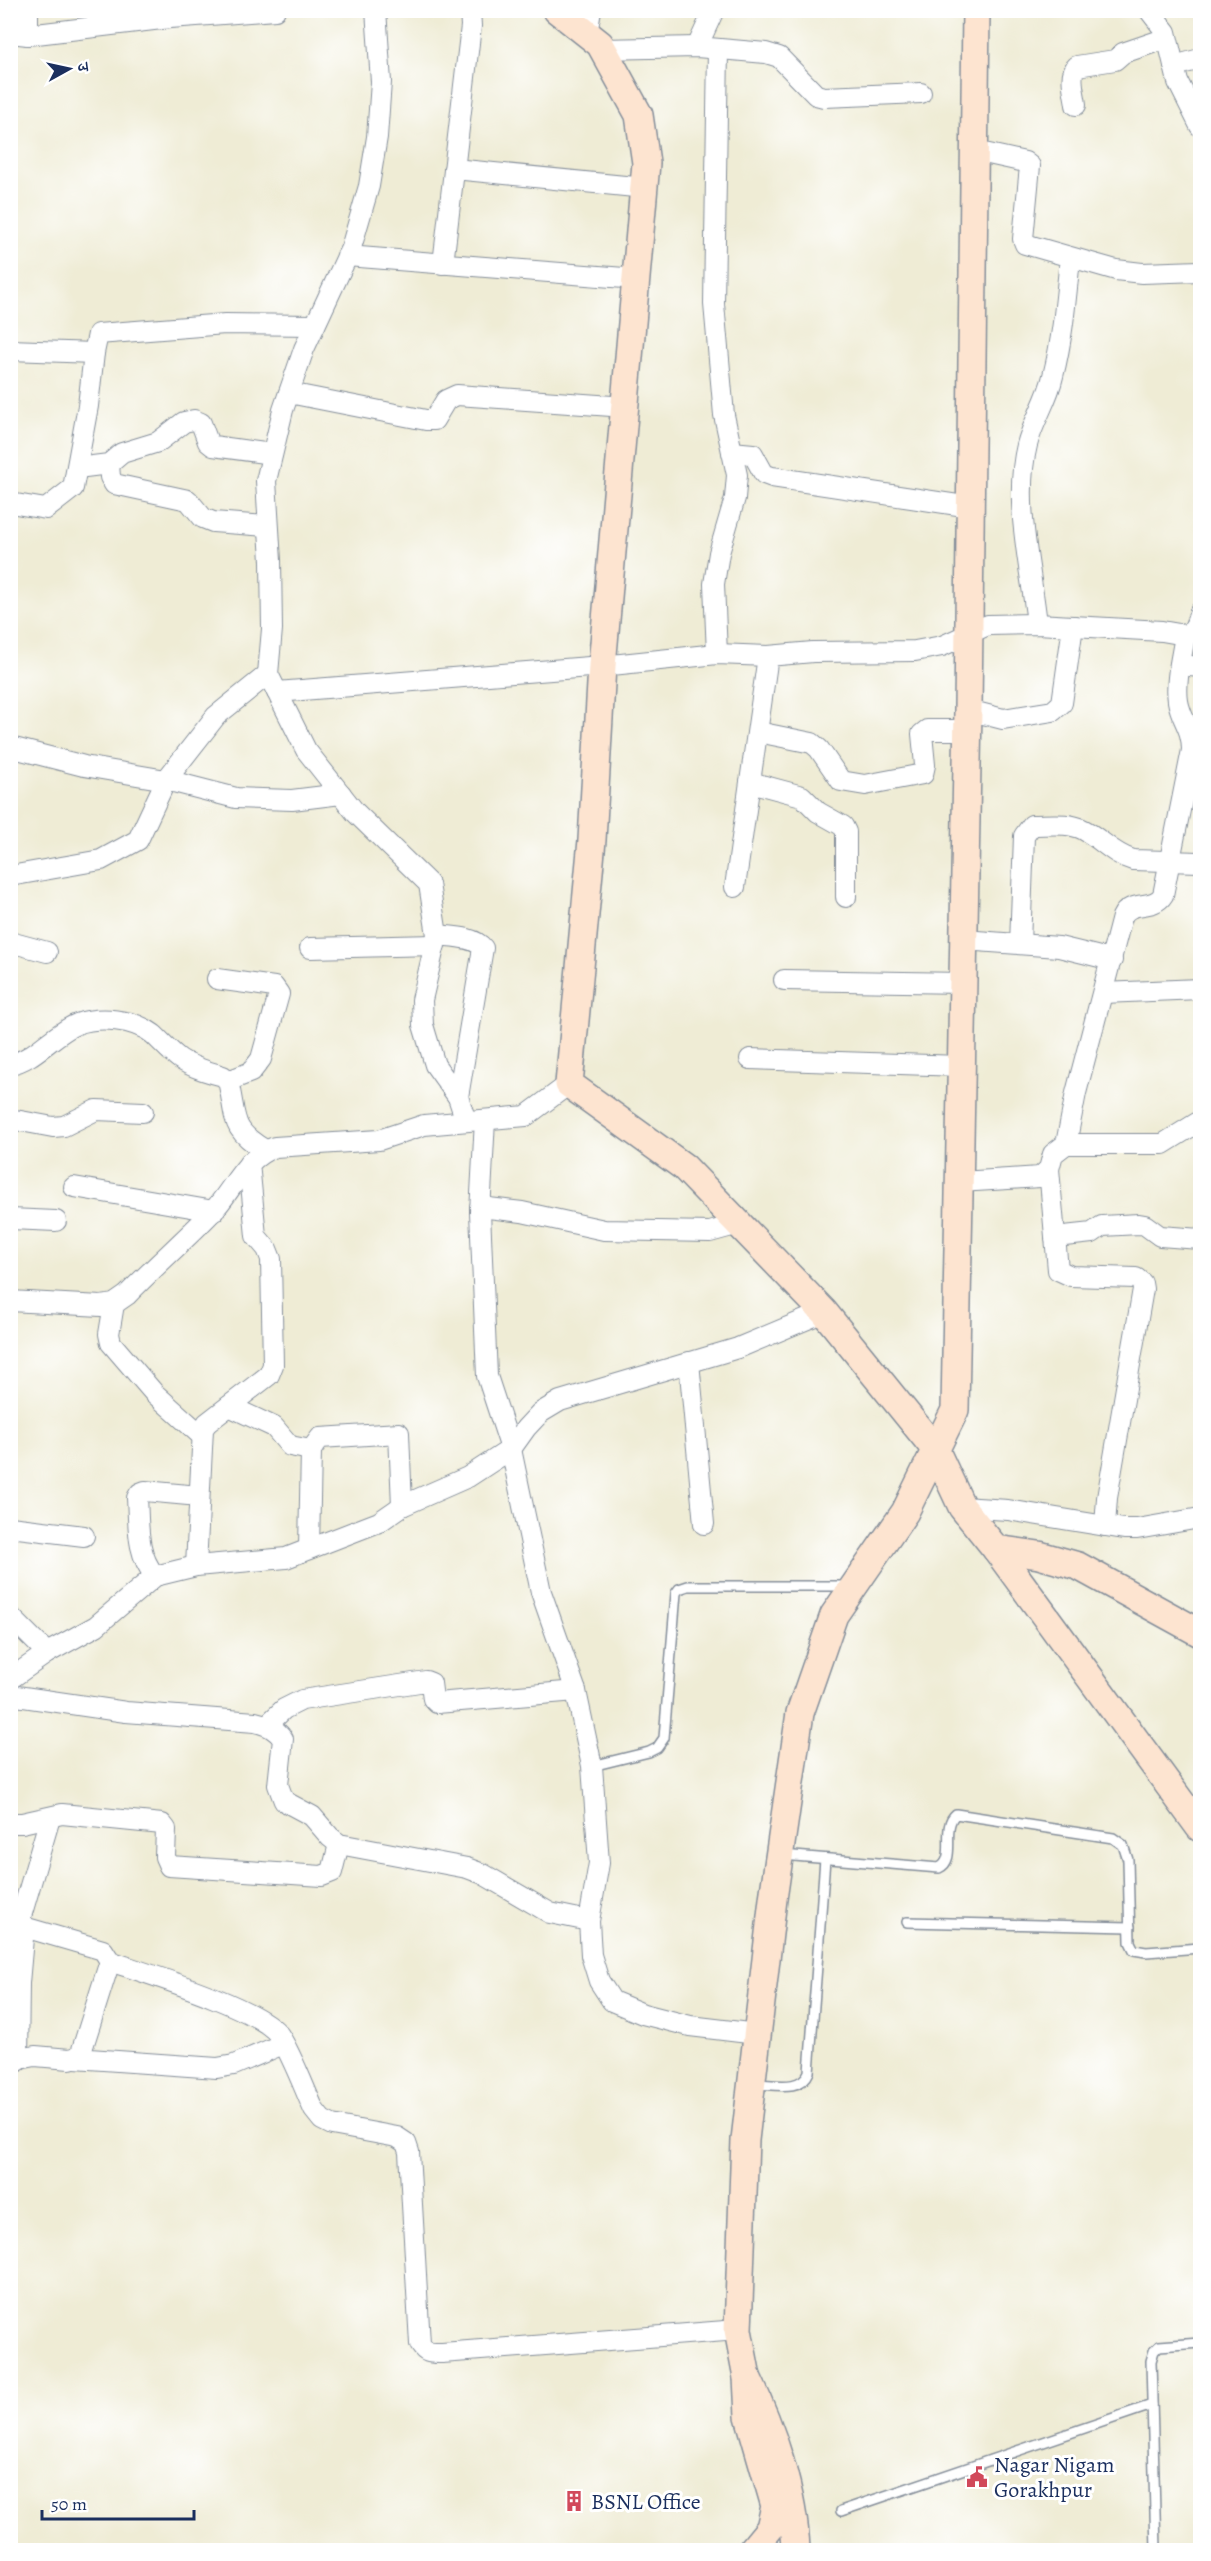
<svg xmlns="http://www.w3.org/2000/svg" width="1211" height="2561" font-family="Alegreya,'Noto Serif Devanagari',serif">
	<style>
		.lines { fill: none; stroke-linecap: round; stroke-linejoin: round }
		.lane-casing { stroke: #858e9a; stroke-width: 12 }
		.street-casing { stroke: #858e9a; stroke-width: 22 }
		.secondary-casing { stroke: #858e9a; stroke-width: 30 }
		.lane { stroke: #fff; stroke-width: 9 }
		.street { stroke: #fff; stroke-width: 20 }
		.secondary { stroke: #fde4d0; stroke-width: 27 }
		.labels { text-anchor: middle; stroke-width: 6; stroke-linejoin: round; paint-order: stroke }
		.poi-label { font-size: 22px; fill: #1b2f5e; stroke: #fff; text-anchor: start }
	</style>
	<rect width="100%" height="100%" fill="#fff"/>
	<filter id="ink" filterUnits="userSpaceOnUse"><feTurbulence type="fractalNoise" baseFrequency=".0167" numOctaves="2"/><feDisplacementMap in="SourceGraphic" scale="12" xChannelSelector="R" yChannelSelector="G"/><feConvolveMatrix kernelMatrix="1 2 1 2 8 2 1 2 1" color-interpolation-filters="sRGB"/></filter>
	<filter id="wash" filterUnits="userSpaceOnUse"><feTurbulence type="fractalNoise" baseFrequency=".008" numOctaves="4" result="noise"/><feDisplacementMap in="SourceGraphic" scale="24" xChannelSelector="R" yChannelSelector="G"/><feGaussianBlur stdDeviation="1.35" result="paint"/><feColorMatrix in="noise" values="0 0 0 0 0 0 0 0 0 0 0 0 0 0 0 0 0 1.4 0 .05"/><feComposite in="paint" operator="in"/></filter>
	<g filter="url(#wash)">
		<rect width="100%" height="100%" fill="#efecd5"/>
	</g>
	<g filter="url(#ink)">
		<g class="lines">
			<defs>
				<g id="lane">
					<polyline points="592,1766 649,1752 657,1748 664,1738 676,1593 679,1589 688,1586 849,1586"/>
					<path d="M782,1855L939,1868C958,1860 940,1827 956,1814L1113,1838L1123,1845L1128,1860L1130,1942L1134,1950L1146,1952L1200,1948"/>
					<polyline points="907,1922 1130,1927"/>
					<path d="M755,2084C774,2084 801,2092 809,2072L825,1859"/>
					<polyline points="841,2511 1152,2405"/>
					<polyline points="1156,2550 1151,2361 1154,2351 1159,2346 1200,2343"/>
				</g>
				<g id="street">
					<polyline points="376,10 381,82 377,137 369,186 351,248 304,349 283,410 266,481 271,561 272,629 268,674 306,750 355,812 429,884 437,935 422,1000 423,1025 435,1065 458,1097 466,1121"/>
					<polyline points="1149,10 1166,32 1178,82 1200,126"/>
					<polyline points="10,33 28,35 170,18 275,10"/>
					<polyline points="587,34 591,10"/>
					<polyline points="28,35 28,10"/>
					<polyline points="697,47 714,10"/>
					<polyline points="602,49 697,47 766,53 779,57 816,95 824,97 921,93"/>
					<polyline points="1174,66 1200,59"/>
					<path d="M1076,105C1075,94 1068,74 1077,66L1115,60L1123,53L1167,38"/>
					<polyline points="975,151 1025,162 1030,166 1023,239 1025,244 1116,270 1142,273 1200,271"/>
					<polyline points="454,169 645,188"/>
					<polyline points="347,256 637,279"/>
					<polyline points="443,264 471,26 470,10"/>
					<polyline points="10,350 94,353 98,334 225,324 315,325"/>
					<polyline points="289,393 426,420 434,420 446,400 457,395 626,407"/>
					<polyline points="732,452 753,454 764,474 772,477 971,507"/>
					<polyline points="109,464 110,477 114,484 188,500 203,518 213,522 267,526"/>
					<polyline points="77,468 109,464 122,453 158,442 184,422 194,420 201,423 208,442 213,446 272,454"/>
					<polyline points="10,503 46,509 73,488 88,406 94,353"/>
					<path d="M1037,624C1031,567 1013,502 1027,445C1033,421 1048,400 1053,376C1063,337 1066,297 1070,258"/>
					<polyline points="717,654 714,584 719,553 735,498 737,475 724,415 714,304 718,49"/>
					<polyline points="1180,665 1200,667"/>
					<polyline points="277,692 602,666 717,654 768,656 813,652 915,651 942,646 988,625 1037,624 1162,631 1185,635 1194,630 1200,612"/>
					<polyline points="968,710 1003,719 1053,711 1062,703 1073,626"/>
					<polyline points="758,732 812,743 819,749 841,781 865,785 923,774 925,765 922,734 927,730 967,730"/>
					<polyline points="10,747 84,766 166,780 236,798 292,800 341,794"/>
					<polyline points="750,782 802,796 818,812 843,826 846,832 846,897"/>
					<polyline points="10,876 101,860 138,840 166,780 216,716 268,674"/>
					<polyline points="735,887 768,656"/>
					<path d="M437,935C451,937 474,936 483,948L458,1097"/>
					<polyline points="963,940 1059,947 1112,960"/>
					<polyline points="10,942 47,952"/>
					<path d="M1020,944L1024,836L1032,825C1049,825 1069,822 1084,830C1101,839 1114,855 1133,860L1200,862"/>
					<polyline points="310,948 435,945"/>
					<polyline points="217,979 274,987 279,994 261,1059 251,1072 228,1081"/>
					<polyline points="784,980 963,983"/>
					<polyline points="1103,993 1200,989"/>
					<polyline points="750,1059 961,1066"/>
					<path d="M10,1064C33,1061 54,1033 77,1024C99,1016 134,1019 153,1034C162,1042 170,1052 180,1059C193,1068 209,1072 223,1076L228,1081C237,1118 229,1129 265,1150"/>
					<polyline points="10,1119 53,1127 64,1126 96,1110 143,1112"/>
					<polyline points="485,1120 480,1212 487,1376 511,1449 541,1592 576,1691 592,1766 599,1863 589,1921 591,1955 599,1981 612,2001 643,2014 690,2026 757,2034"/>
					<path d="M1066,1144L1076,1093L1122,917C1130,899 1153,911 1163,895L1192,750C1192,727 1181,720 1178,701C1175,680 1182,656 1185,635"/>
					<polyline points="1049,1169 1058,1270 1071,1276 1136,1278 1142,1283 1143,1289 1107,1498 1105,1526"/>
					<polyline points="959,1182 1040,1177 1049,1169 1053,1154 1066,1144 1163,1144 1200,1121"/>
					<polyline points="74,1187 214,1211"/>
					<polyline points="480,1207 522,1212 604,1230 710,1232 739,1224"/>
					<polyline points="10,1219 56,1221"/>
					<polyline points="1055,1237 1092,1233 1102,1226 1139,1224 1145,1225 1160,1236 1200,1239"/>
					<path d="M10,1301L101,1306L114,1304L127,1295C154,1267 184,1241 211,1213C233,1191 243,1158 275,1147L379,1140L424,1125L526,1116L569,1084"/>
					<polyline points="114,1304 109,1334 111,1343 154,1393 202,1436"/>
					<polyline points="689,1362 704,1524"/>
					<polyline points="229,1406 274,1427 290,1446 311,1450"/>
					<polyline points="962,1507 1008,1510 1124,1529 1137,1529 1200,1518"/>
					<polyline points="10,1527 84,1536"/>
					<polyline points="309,1549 311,1450 320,1438 399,1433 402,1506"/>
					<polyline points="196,1566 203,1429 207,1423 269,1375 273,1365 271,1259 267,1249 256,1236 249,1163"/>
					<path d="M155,1576C136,1553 139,1526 137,1498L140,1493L145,1491L199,1496"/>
					<polyline points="10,1616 47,1653"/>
					<polyline points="10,1679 47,1653 96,1626 155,1576 196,1566 286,1558 379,1522 402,1506 468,1477 511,1449 526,1428 540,1413 560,1401 738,1348 824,1312"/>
					<path d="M10,1695L126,1712L255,1722C268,1725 276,1729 283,1739L278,1785L284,1801L312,1816L330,1837L339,1844L467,1868L483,1874L550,1913L589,1921"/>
					<polyline points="267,1725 284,1709 302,1700 426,1681 431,1683 433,1699 437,1703 576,1691"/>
					<polyline points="10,1823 22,1823 62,1814 162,1824 166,1829 165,1857 169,1866 322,1876 332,1872 339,1844"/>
					<path d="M110,1961C145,1973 260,2008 279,2035C292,2055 304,2088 314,2110L322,2120L332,2125L397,2137L406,2143L409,2152L420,2344C426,2354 431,2353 442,2353L738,2330"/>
					<polyline points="75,2058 217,2068 234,2065 283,2044"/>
					<polyline points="10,2061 35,2056 70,2059 80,2056 110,1961 103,1950 24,1927 20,1920 50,1818"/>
					<polyline points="18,2061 19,1983 24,1927"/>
				</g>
				<g id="secondary">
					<polyline points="557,10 600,44 639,115 646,163 602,666 592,840 569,1084 684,1167 824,1312 935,1449 962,1507 996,1549 1200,1828"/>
					<polyline points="996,1549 1039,1555 1078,1566 1200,1633"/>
					<polyline points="747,2377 738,2330 745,2140 773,1899 800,1713 834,1615 905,1512 955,1410 968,710 976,10"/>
					<path d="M752,2550L770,2528L775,2506L749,2416L747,2377C772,2428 794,2494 796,2550"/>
				</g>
			</defs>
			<!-- lane casing -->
			<use href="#lane" class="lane-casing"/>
			<!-- street casing -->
			<use href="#street" class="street-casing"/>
			<!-- secondary casing -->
			<use href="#secondary" class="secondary-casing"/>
			<!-- lane -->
			<use href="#lane" class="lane"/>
			<!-- street -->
			<use href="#street" class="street"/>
			<!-- secondary -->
			<use href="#secondary" class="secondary"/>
		</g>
	</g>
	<!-- icons -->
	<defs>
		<symbol id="civic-bare" viewBox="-9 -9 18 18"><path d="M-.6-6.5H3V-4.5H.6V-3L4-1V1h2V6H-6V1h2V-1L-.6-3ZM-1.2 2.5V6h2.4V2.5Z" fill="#d1495b" stroke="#fff" stroke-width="2.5" paint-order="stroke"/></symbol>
		<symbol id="building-bare" viewBox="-9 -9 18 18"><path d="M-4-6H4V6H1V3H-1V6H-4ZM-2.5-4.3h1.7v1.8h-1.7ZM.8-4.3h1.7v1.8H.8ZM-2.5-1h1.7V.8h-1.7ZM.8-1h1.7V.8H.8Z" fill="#d1495b" stroke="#fff" stroke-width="2.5" paint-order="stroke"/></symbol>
	</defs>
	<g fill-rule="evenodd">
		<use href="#civic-bare" x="962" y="2462" width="30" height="30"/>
		<use href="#building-bare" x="559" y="2486" width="30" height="30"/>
	</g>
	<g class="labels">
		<!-- poi labels -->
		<g class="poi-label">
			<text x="994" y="2472">Nagar Nigam<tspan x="994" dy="25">Gorakhpur</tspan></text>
			<text x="591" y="2509">BSNL Office</text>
		</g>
	</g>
	<!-- margin -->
	<rect width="1211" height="2561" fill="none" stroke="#fff" stroke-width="36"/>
	<!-- north arrow -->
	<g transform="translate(69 69) rotate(82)" stroke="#ffffff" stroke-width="4.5" paint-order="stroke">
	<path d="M0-4.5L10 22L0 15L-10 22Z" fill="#1b2f5e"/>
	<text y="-9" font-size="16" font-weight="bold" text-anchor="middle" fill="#1b2f5e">उ</text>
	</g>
	<!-- scale -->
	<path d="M42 2510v9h152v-9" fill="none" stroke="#1b2f5e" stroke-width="3"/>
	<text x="51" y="2510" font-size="18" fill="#1b2f5e" stroke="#ffffff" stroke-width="4.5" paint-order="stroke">50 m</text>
</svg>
